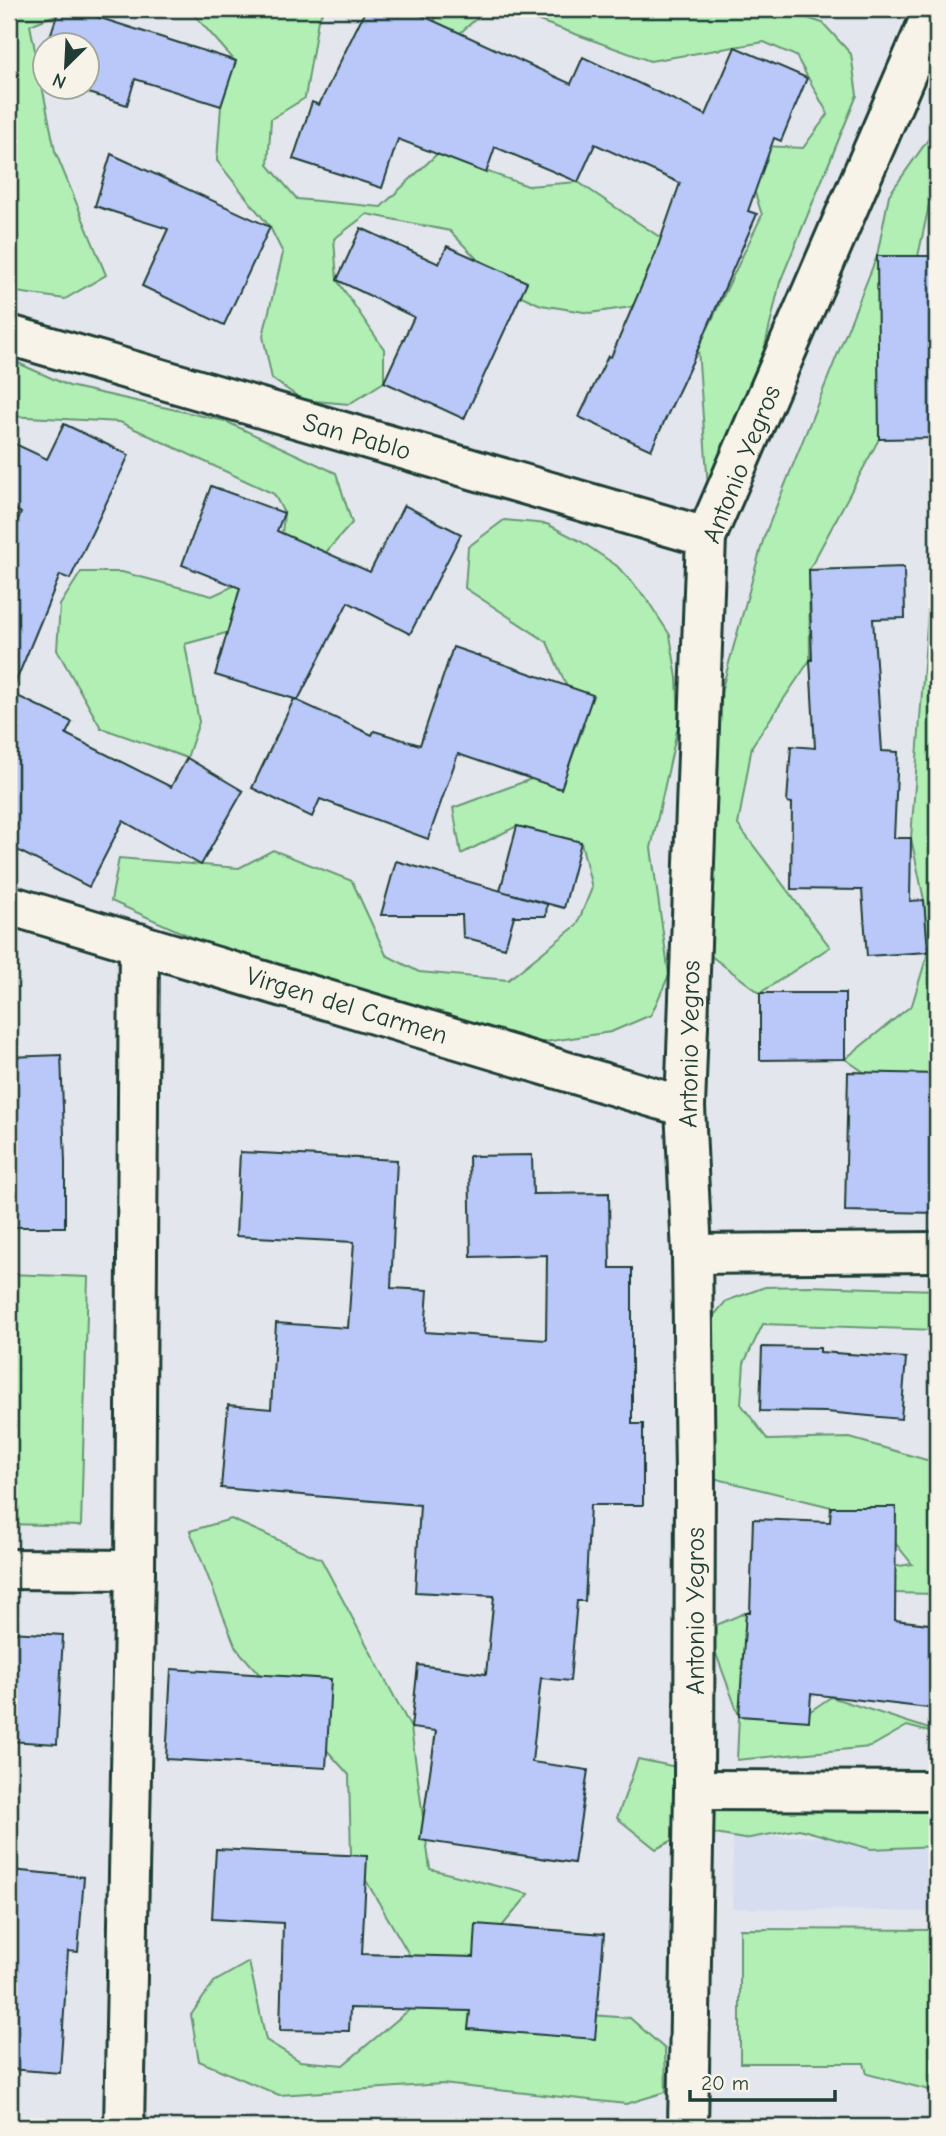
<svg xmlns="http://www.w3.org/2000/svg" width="946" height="2136" font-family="'Comic Neue',sans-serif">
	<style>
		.built { fill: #d7ddf1 }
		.green { fill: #b1efb5; stroke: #689674; stroke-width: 2 }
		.building { fill: #b9c8f9; stroke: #1f3d34; stroke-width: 2 }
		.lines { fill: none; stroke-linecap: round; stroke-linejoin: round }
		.street-casing { stroke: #1f3d34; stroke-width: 44 }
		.street { stroke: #f7f3e8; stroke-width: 38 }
		.labels { text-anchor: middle; stroke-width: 5; stroke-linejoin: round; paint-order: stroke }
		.street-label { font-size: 26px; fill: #1f3d34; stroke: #f7f3e8 }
	</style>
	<rect width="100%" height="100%" fill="#e4e6ed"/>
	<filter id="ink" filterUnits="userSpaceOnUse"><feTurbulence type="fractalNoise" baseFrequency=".0143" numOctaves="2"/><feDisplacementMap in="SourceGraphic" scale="14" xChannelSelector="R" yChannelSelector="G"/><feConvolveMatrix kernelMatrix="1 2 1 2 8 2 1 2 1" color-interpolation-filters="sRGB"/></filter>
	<g filter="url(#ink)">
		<!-- built -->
		<polygon class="built" points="733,1835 937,1839 937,1912 732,1908"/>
		<!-- green -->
		<g class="green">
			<polygon points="9,9 70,9 30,25 55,151 106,275 65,299 9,291"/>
			<polygon points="189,9 324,9 318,20 305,98 271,119 268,165 297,199 381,207 437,154 528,186 578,182 661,238 660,280 631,307 590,313 541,305 506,289 450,231 367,214 334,239 337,280 384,349 384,382 349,404 303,400 272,379 263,336 283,253 270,227 217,161 221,106 235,61"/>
			<polygon points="438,9 487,9 460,33 435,110 401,131"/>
			<polygon points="506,9 778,9 823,23 851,54 857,95 780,282 751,406 708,487 698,349 762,215 755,193 727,144 803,148 828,114 796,56 764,42 650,61"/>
			<polygon points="937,127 937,200 929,205 879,439 809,570 810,660 752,746 738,825 830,947 760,993 707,953 694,789 764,537 877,256 889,195"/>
			<polygon points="9,359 69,386 225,421 336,473 352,523 263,623 185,644 199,722 187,758 101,728 57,650 60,605 81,572 122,572 212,596 249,579 280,555 284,513 274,494 120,422 9,416"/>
			<polygon points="504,520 547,524 582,542 617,566 646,598 670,635 677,678 679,722 651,848 669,975 651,1015 611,1032 492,1050 353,1009 111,901 119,858 239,868 273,850 352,881 386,955 419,972 508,980 577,925 592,888 581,842 517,826 461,854 453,808 569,765 584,725 547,642 465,588 468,547"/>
			<polygon points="937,570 937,1099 871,1077 845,1059 912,1005 928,952 924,900 911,838 930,586"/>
			<polygon points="9,1274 88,1277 81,1526 9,1524"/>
			<polygon points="808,1286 937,1290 937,1330 763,1324 744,1363 741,1404 768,1440 850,1438 937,1463 937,1594 802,1591 757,1700 797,1720 831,1697 929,1729 937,1730 937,1734 907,1726 870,1747 737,1760 739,1716 707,1629 829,1577 912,1564 888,1534 831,1507 705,1476 698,1334 726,1301 765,1287"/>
			<polygon points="231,1519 321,1559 411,1728 430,1869 529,1894 503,1925 487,2007 630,2018 665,2049 666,2092 626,2104 442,2084 279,2095 199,2061 191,2015 214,1982 249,1962 266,2040 300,2061 343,2065 409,2010 410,1956 351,1855 349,1775 236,1648 190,1531"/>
			<polygon points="638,1759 681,1768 748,1808 937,1775 937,1846 871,1849 799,1829 744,1839 692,1830 656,1849 617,1818"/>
			<polygon points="740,1929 937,1930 937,2092 867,2074 864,2063 740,2063"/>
		</g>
		<!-- building -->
		<g class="building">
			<polygon points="59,9 72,9 236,61 221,106 135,79 127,105 73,88 88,88 88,46 47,46"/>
			<polygon points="366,9 408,9 571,84 583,57 706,115 735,47 807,78 781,141 774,138 748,211 757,214 695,356 651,450 579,417 608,356 611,357 655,255 680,183 595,144 578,182 495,147 486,173 398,139 382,188 293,159 312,102 319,105"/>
			<polygon points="111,154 270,227 224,325 142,286 168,229 95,206"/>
			<polygon points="361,228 439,264 447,246 527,282 464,419 384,382 414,317 337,280"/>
			<polygon points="877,256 937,256 937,438 879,439"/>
			<polygon points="64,424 129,455 70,579 60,575 11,693 72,722 66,734 171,787 187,758 243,791 201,865 123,821 89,887 9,846 9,539 21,513 9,506 9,441 47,459"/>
			<polygon points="211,486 284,513 277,531 370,572 404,505 461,534 410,634 348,602 298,700 215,675 240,588 182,565"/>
			<polygon points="904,567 905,618 873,619 882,751 898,752 894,838 911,838 910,901 924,900 928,952 867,956 862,890 791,889 792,803 787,802 791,746 815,748 810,660 812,660 809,570"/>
			<polygon points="453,647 593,695 561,789 458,754 428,839 320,799 312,817 252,788 294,699 372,735 374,731 420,745"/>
			<polygon points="517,826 581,842 564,908 500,891"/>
			<polygon points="396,861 547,904 546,916 514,916 505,948 463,937 462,915 381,915"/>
			<polygon points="760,993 845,993 845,1059 760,1060"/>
			<polygon points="61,1055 65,1162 65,1227 15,1227 15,1153 9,1153 9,1057"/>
			<polygon points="848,1072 937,1074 936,1213 845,1211"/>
			<polygon points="240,1152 397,1160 391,1288 428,1290 425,1332 546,1340 547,1255 471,1257 469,1156 532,1155 533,1194 609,1193 610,1268 632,1268 632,1424 643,1424 643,1505 590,1505 585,1601 577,1601 570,1681 541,1678 532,1762 588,1770 574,1863 420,1840 436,1731 411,1728 418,1665 486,1674 494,1596 415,1592 420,1505 221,1488 228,1405 271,1409 276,1323 348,1328 354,1242 236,1236"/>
			<polygon points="762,1347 820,1348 820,1352 906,1358 901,1419 826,1412 760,1411"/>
			<polygon points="831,1507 896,1507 895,1620 937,1625 937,1709 811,1694 809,1721 739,1716 746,1612 750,1612 753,1519 830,1522"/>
			<polygon points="9,1632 63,1635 57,1744 9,1741"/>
			<polygon points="171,1669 331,1679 326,1768 166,1759"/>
			<polygon points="216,1849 367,1856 362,1954 474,1957 476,1924 604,1934 595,2039 468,2029 470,2011 350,2008 349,2031 280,2030 283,1923 212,1919"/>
			<polygon points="11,1870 84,1877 78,1952 68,1951 60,2073 9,2069"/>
		</g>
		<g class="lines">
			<defs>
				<g id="street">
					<polyline points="9,335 706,537"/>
					<polyline points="9,905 685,1107"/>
					<polyline points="692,1254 937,1252"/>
					<polyline points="9,1569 135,1570"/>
					<polyline points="694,1790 937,1791"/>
					<polyline points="124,2127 135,1570 139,943"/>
					<polyline points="688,2127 694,1790 695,1476 692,1254 685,1107 706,537 934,9"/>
				</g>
			</defs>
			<!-- street casing -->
			<use href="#street" class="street-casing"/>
			<!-- street -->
			<use href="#street" class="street"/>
		</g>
	</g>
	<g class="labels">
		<!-- street labels -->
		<g class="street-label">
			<text transform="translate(357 436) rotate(16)" y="9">San Pablo</text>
			<text transform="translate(741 464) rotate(-68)" y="9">Antonio Yegros</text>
			<text transform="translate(347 1005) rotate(17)" y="9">Virgen del Carmen</text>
			<text transform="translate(689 1044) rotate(-89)" y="9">Antonio Yegros</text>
			<text transform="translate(695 1611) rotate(-90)" y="9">Antonio Yegros</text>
		</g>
	</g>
	<!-- margin -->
	<rect width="946" height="2136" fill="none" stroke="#f7f3e8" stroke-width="35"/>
	<rect x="18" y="18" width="911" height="2101" fill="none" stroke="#1f3d34" stroke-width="2.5" filter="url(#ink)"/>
	<!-- north arrow -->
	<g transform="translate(66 66) rotate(204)"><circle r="33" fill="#f7f3e8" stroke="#a1aaa0" stroke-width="2"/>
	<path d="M0-5L12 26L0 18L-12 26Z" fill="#1f3d34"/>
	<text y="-10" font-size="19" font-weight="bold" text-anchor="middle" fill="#1f3d34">N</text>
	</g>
	<!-- scale -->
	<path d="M690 2090v10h145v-10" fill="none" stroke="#1f3d34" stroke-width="3.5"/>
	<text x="701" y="2090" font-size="21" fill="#1f3d34" stroke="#f7f3e8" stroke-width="5" paint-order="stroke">20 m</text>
</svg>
